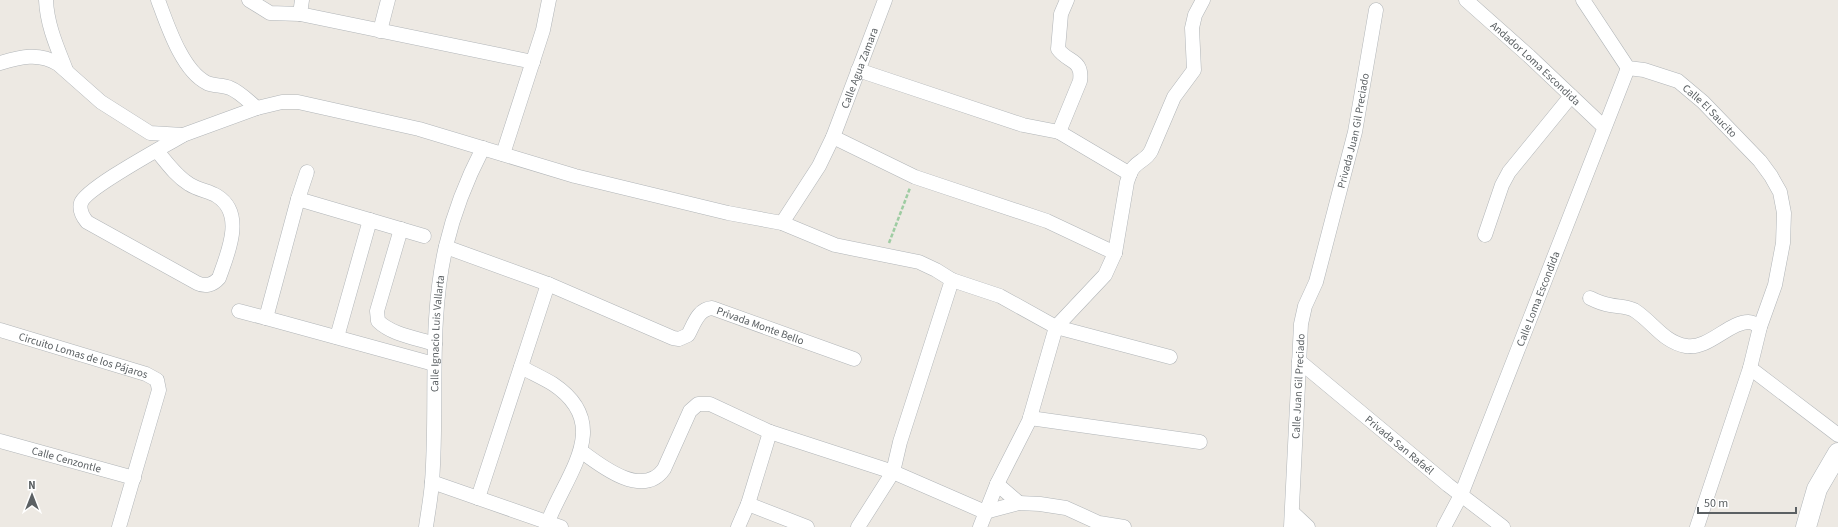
<svg xmlns="http://www.w3.org/2000/svg" width="1838" height="527" font-family="'Source Sans 3',sans-serif">
	<style>
		.lines { fill: none; stroke-linecap: round; stroke-linejoin: round }
		.street-casing { stroke: #b1b5b8; stroke-width: 15 }
		.secondary-casing { stroke: #b2b7ba; stroke-width: 21 }
		.path { stroke: #9ecca2; stroke-width: 2.5; stroke-dasharray: 4 2; stroke-linecap: butt }
		.street { stroke: #fff; stroke-width: 14 }
		.secondary { stroke: #fff; stroke-width: 20 }
		.labels { text-anchor: middle; stroke-width: 3.5; stroke-linejoin: round; paint-order: stroke }
		.street-label { font-size: 11px; fill: #5b6063; stroke: #fff }
	</style>
	<rect width="100%" height="100%" fill="#ede9e3"/>
	<g class="lines">
		<defs>
			<g id="street">
				<path d="M46,0C47,25 57,47 66,70"/>
				<path d="M158,0C167,24 182,71 207,83C214,86 223,85 230,88C240,92 249,102 257,108"/>
				<polyline points="249,0 270,13 300,14 533,62"/>
				<path id="s1" d="M1466,0L1529,56L1604,127"/>
				<path id="s2" d="M1583,0L1628,68L1644,70L1678,81L1703,102L1760,161L1771,176L1780,192L1784,213L1783,243L1775,285L1760,327L1750,368L1697,527"/>
				<polyline points="300,14 302,0"/>
				<polyline points="380,31 388,0"/>
				<path d="M0,63C20,57 39,52 58,64L101,102L150,133L183,135L257,108L282,102H298L419,129L575,176L728,213L782,223L835,245L919,262L936,270L952,280L1000,296L1056,327L1170,357"/>
				<polyline points="858,70 1023,125 1059,132 1130,174"/>
				<path d="M1059,132L1080,81C1083,59 1068,63 1058,49L1061,14L1067,0"/>
				<polyline points="833,137 915,177 1047,221 1115,253"/>
				<path d="M157,151C167,163 176,176 189,184C198,190 209,191 217,196C246,214 227,255 219,278C213,285 205,287 197,283L87,222C83,217 79,210 81,203C86,188 165,146 183,135"/>
				<polyline points="503,154 543,30 549,0"/>
				<polyline points="307,172 298,199 424,236"/>
				<path id="s3" d="M782,223L819,166L833,137L885,0"/>
				<path d="M401,229L377,311L378,321C392,335 417,338 435,344"/>
				<polyline points="1485,235 1502,185 1509,172 1571,96"/>
				<path id="s4" d="M446,247L548,284L673,338L679,339L688,335C694,324 698,309 712,308L854,359"/>
				<path d="M1590,298C1596,301 1602,304 1610,305C1618,307 1626,306 1634,310C1653,322 1663,342 1686,346C1708,350 1730,321 1749,322C1752,322 1757,325 1760,327"/>
				<polyline points="239,311 266,318 298,199"/>
				<polyline points="266,318 434,364"/>
				<path id="s5" d="M0,330L146,374L157,380L159,390L119,527"/>
				<polyline points="337,337 370,220"/>
				<path id="s6" d="M1299,361L1448,485L1503,527"/>
				<path d="M521,367C532,373 543,378 553,384C616,426 563,477 546,527"/>
				<polyline points="1750,368 1838,435"/>
				<polyline points="1030,418 1200,442"/>
				<path id="s7" d="M0,441L134,478"/>
				<path d="M581,451C601,466 643,499 664,469L690,411L698,404H710L770,432L893,472L985,512L1019,503L1040,504L1066,508L1099,523L1124,527"/>
				<polyline points="432,482 561,527"/>
				<polyline points="997,484 1019,503"/>
				<polyline points="478,498 548,284"/>
				<polyline points="748,504 807,527"/>
				<polyline points="1293,513 1308,527"/>
				<path id="s8" d="M426,527C428,512 431,497 432,482C438,404 428,323 446,246C454,212 467,179 483,148"/>
				<polyline points="738,527 748,504 770,432"/>
				<polyline points="858,527 893,472 900,442 952,280"/>
				<path d="M980,527L997,484L1029,421L1056,327L1105,275L1115,253L1127,182C1129,177 1130,171 1134,167C1139,161 1147,159 1151,151L1174,97L1194,70L1192,28L1195,15L1203,0"/>
				<path id="s9" d="M1291,527L1301,324L1305,306L1316,282L1355,132L1376,10"/>
				<path id="s10" d="M1444,527L1461,495L1628,68"/>
			</g>
			<polyline id="secondary" points="1806,527 1817,489 1838,453"/>
		</defs>
		<!-- street casing -->
		<use href="#street" class="street-casing"/>
		<!-- secondary casing -->
		<use href="#secondary" class="secondary-casing"/>
		<!-- path -->
		<polyline class="path" points="889,243 910,188"/>
		<!-- street -->
		<use href="#street" class="street"/>
		<!-- secondary -->
		<use href="#secondary" class="secondary"/>
	</g>
	<g class="labels">
		<!-- street labels -->
		<g class="street-label">
			<text dy="4" stroke="none"><textPath href="#s1" startOffset="94">Andador Loma Escondida</textPath></text>
			<text dy="4" stroke="none"><textPath href="#s3" startOffset="174">Calle Agua Zamara</textPath></text>
			<text dy="4" stroke="none"><textPath href="#s2" startOffset="177">Calle El Saucito</textPath></text>
			<text dy="4" stroke="none"><textPath href="#s9" startOffset="404">Privada Juan Gil Preciado</textPath></text>
			<text dy="4" stroke="none"><textPath href="#s10" startOffset="247">Calle Loma Escondida</textPath></text>
			<text dy="4" stroke="none"><textPath href="#s4" startOffset="350">Privada Monte Bello</textPath></text>
			<text dy="4" stroke="none"><textPath href="#s8" startOffset="194">Calle Ignacio Luis Vallarta</textPath></text>
			<text dy="4" stroke="none"><textPath href="#s5" startOffset="87">Circuito Lomas de los Pájaros</textPath></text>
			<text dy="4" stroke="none"><textPath href="#s9" startOffset="141">Calle Juan Gil Preciado</textPath></text>
			<text dy="4" stroke="none"><textPath href="#s6" startOffset="131">Privada San Rafaél</textPath></text>
			<text dy="4" stroke="none"><textPath href="#s7" startOffset="69">Calle Cenzontle</textPath></text>
		</g>
	</g>
	<!-- north arrow -->
	<g transform="translate(32 495)" stroke="#ffffff" stroke-width="3" paint-order="stroke">
	<path d="M0-3L7 15L0 10L-7 15Z" fill="#5b6063"/>
	<text y="-6" font-size="11" font-weight="bold" text-anchor="middle" fill="#5b6063">N</text>
	</g>
	<!-- scale -->
	<path d="M1698 507v6h98v-6" fill="none" stroke="#5b6063" stroke-width="2"/>
	<text x="1704" y="507" font-size="12" fill="#5b6063" stroke="#ffffff" stroke-width="3" paint-order="stroke">50 m</text>
</svg>
